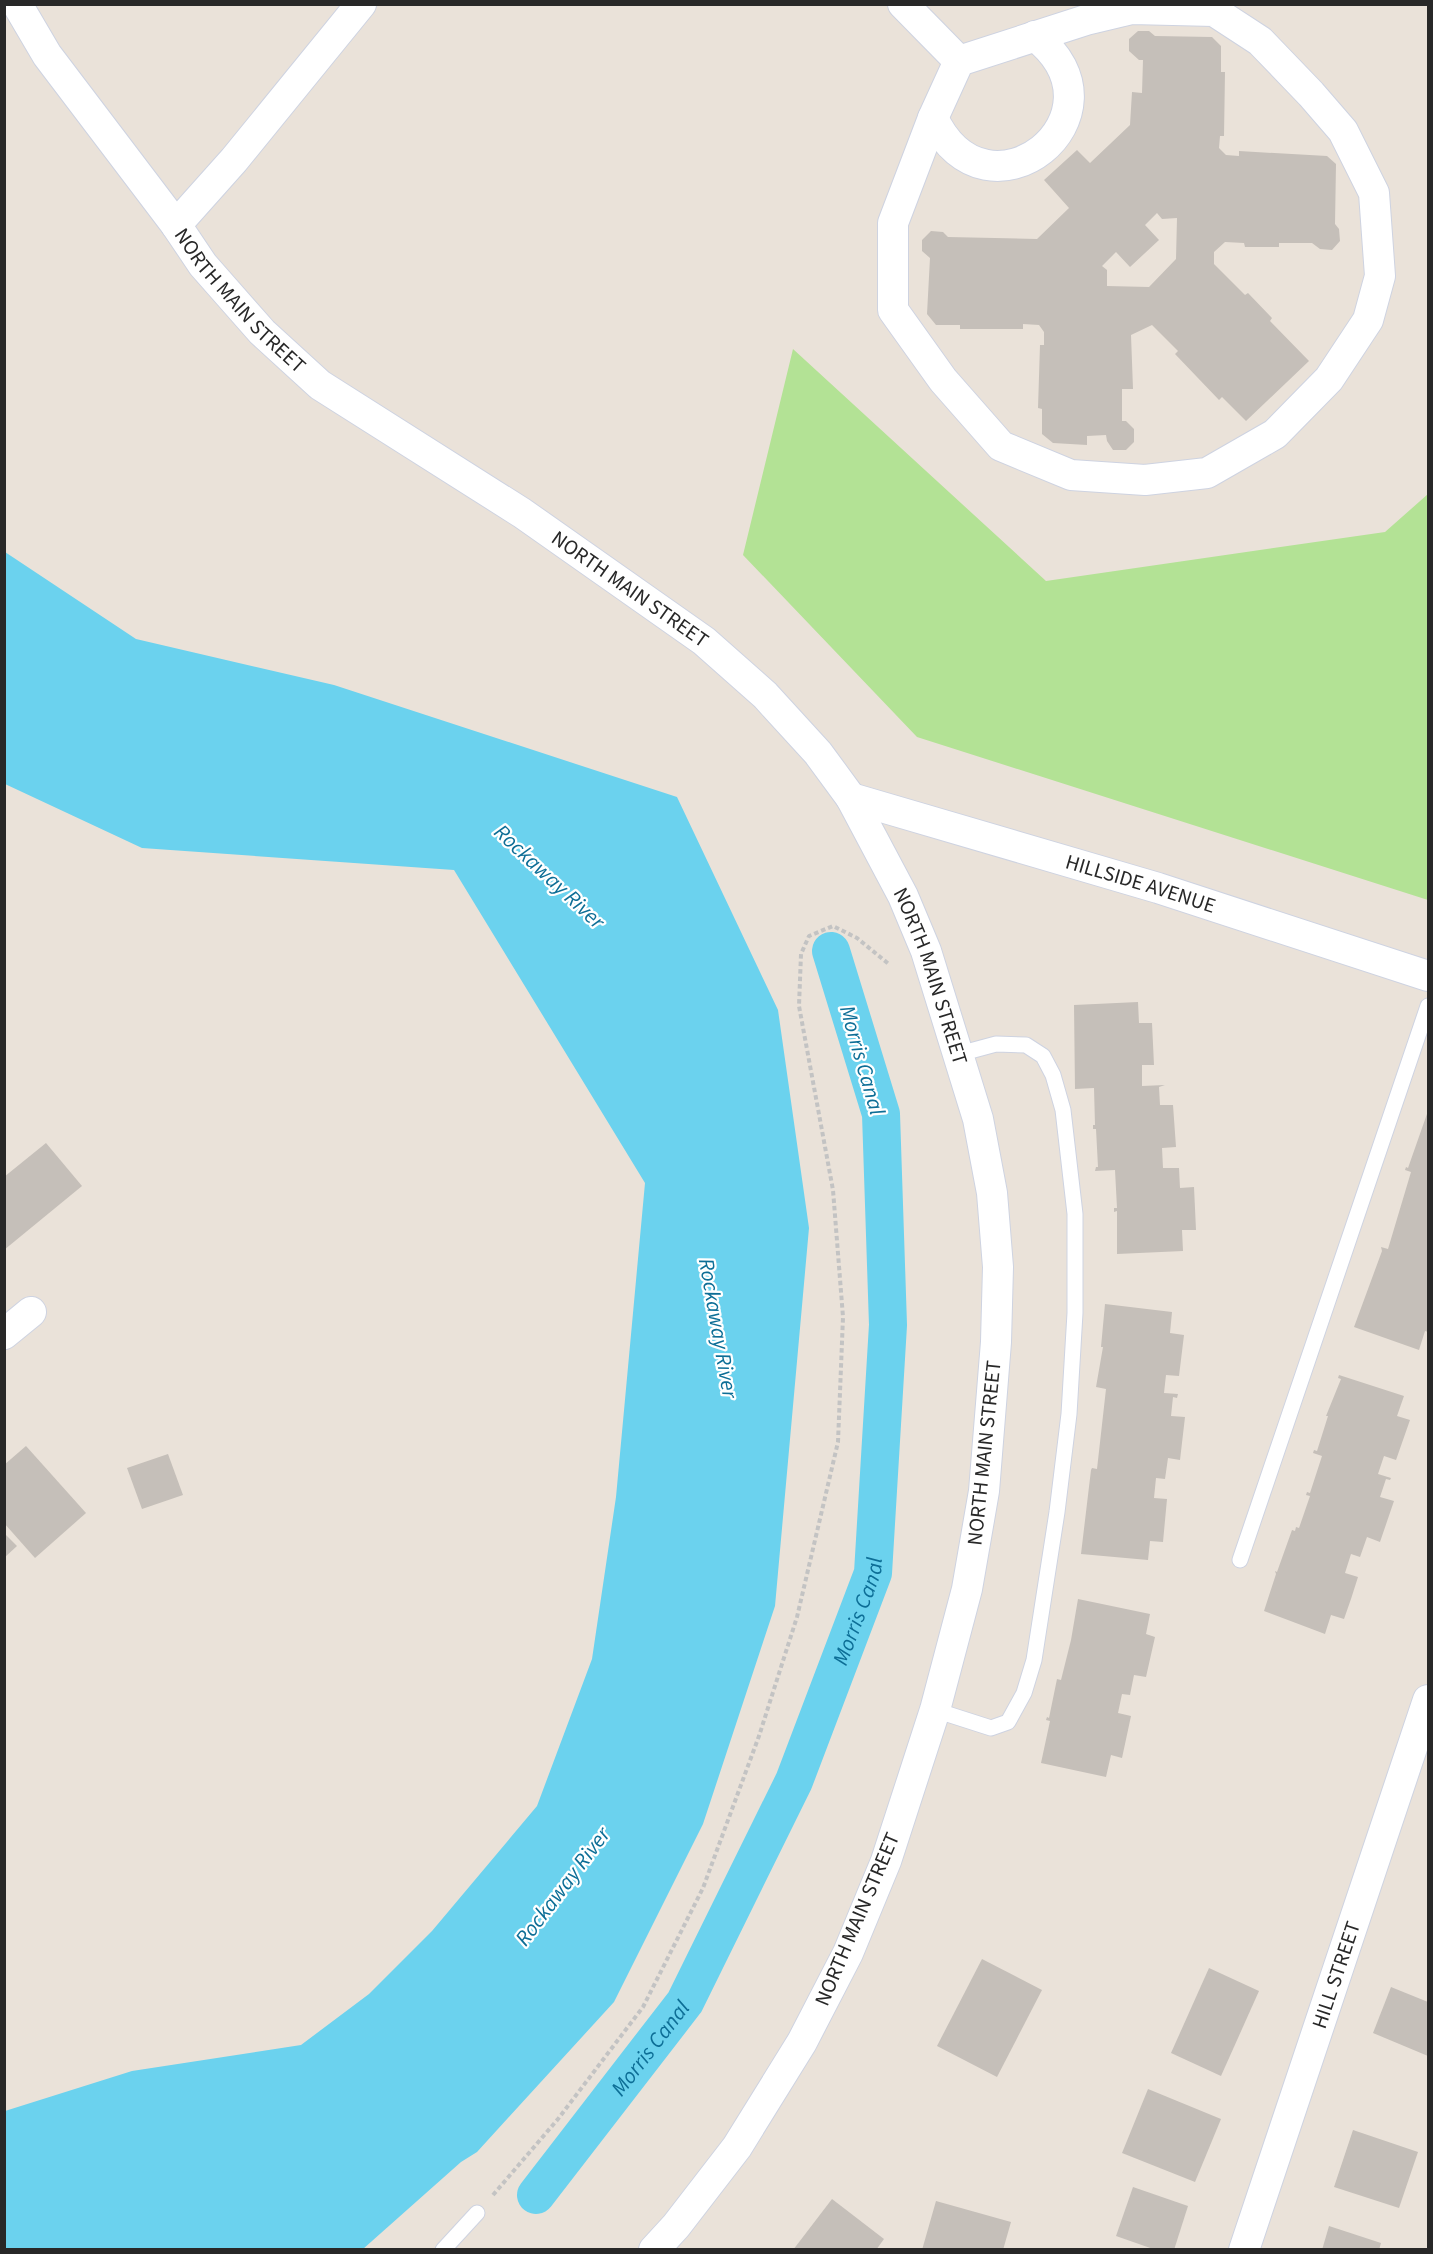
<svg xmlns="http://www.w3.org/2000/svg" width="1433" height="2254" font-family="'Source Sans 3',sans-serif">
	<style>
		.green { fill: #b3e295 }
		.water { fill: #6bd2ee }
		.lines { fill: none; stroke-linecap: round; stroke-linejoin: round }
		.canal { stroke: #6bd2ee; stroke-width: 38 }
		.building { fill: #c5bfb9; fill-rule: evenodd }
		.service-casing { stroke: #ced3e1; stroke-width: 17 }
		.minor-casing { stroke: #ced3e1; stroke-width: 32 }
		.path { stroke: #c3c3c3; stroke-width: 4; stroke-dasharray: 4.5 3; stroke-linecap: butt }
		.service { stroke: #fff; stroke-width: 15 }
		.minor { stroke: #fff; stroke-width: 30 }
		.labels { text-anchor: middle; stroke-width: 4.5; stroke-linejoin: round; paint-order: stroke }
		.street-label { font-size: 21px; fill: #282828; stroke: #fff }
		.water-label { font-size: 22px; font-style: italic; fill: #0d6e96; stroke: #fff }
	</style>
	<rect width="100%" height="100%" fill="#eae2d9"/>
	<!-- green -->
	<polygon class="green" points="793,349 1046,581 1385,532 1428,494 1428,900 917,737 743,555"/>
	<!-- water -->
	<polygon class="water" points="5,552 136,639 334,685 677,797 778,1010 809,1228 775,1606 703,1824 614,2002 477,2152 461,2162 363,2249 5,2249 5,2111 132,2071 301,2045 369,1994 432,1931 537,1806 592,1659 616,1497 645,1183 454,870 142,848 5,784"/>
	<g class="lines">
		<!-- canal -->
		<path class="canal" id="s1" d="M536,2195L685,2002L794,1781L873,1573L888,1325L881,1114L831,951"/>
	</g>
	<!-- building -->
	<g class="building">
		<path d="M1138,31H1149L1155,36L1212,37L1221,46V72H1225L1224,136H1220L1219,148L1226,155L1239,156V151L1327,156L1336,164L1335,224L1339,229L1340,241L1332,250L1320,249L1312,243H1279V247H1245L1244,243L1225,242L1214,252V264L1245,295L1248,293L1272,318L1270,321L1309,361L1246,421L1222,397L1219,400L1175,354L1178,351L1152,325L1131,335L1133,389H1122V421H1126L1134,429V442L1126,450H1113L1107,441L1106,435L1087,436V445L1053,443L1042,434V409L1038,408L1040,345H1044V332L1039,325L1023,324V329H960V325H936L927,314L930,258L922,251V240L931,231L943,232L948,237L1037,239L1069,208L1044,180L1077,150L1090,163L1130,125L1132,92L1142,93L1143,60H1139L1129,51V39ZM1157,213L1162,219L1177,218L1176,259L1149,287L1107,286V270L1102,266L1116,252L1130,267L1159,240L1145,225Z"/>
		<polygon points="1138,1002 1139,1023 1152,1023 1154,1065 1142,1065 1142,1086 1165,1085 1159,1087 1160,1105 1173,1105 1176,1147 1162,1148 1163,1168 1179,1168 1180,1188 1194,1187 1196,1230 1182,1230 1183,1251 1117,1254 1117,1211 1114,1212 1114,1208 1117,1208 1115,1170 1095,1171 1096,1167 1098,1167 1096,1129 1093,1129 1093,1125 1095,1125 1094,1088 1075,1089 1074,1005"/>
		<polygon points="1428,1111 1428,1332 1425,1331 1419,1350 1354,1327 1382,1251 1381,1247 1388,1249 1411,1172 1405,1170 1406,1167 1408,1168"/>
		<polygon points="46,1143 82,1186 4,1250 4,1177"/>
		<polygon points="1105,1304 1172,1312 1170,1333 1184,1335 1179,1376 1166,1375 1164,1393 1178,1394 1177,1398 1173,1397 1171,1416 1185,1417 1180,1460 1168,1458 1165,1479 1156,1478 1154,1498 1167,1499 1163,1542 1150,1541 1148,1560 1081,1554 1091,1470 1092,1468 1097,1469 1106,1389 1096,1387 1103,1347 1101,1347"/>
		<polygon points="1339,1375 1404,1396 1397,1416 1410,1420 1396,1460 1384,1456 1378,1474 1391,1478 1390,1480 1386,1479 1380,1497 1394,1501 1380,1542 1367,1537 1360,1557 1351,1554 1345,1573 1358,1577 1351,1599 1344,1619 1331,1615 1325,1634 1264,1611 1276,1574 1275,1571 1277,1572 1292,1530 1295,1531 1296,1527 1299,1528 1310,1496 1306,1495 1307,1492 1310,1493 1322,1456 1313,1453 1314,1450 1317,1451 1328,1416 1326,1416 1341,1379 1338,1378"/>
		<polygon points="26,1446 86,1513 35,1558 4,1523 4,1465"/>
		<polygon points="168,1454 183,1495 142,1509 127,1468"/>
		<polygon points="4,1533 17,1546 4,1558"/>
		<polygon points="1078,1599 1150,1614 1146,1634 1155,1637 1146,1677 1134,1675 1130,1695 1122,1694 1118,1713 1131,1716 1122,1758 1111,1755 1106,1777 1041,1763 1050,1721 1046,1720 1047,1717 1049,1718 1057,1679 1061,1680 1071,1640"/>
		<polygon points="982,1959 1042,1990 997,2077 937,2046"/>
		<polygon points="1209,1968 1259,1991 1221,2076 1171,2053"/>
		<polygon points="1391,1987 1428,2002 1428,2056 1373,2033"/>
		<polygon points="1148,2089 1221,2119 1195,2182 1122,2153"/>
		<polygon points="1353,2130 1418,2152 1399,2208 1334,2187"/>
		<polygon points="1133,2187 1188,2206 1174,2250 1156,2250 1116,2236"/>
		<polygon points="832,2199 884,2239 876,2250 793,2250"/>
		<polygon points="936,2201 1011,2222 1003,2250 922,2250"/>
		<polygon points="1329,2226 1381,2243 1379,2250 1322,2250"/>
	</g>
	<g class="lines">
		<defs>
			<g id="service">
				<polyline points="1240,1560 1428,1006"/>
				<polyline points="935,1710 991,1728 1008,1722 1024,1693 1034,1660 1057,1512 1069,1414 1075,1313 1075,1214 1063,1110 1053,1075 1043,1056 1026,1045 996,1044 959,1054"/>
				<polyline points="443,2250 477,2213"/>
			</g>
			<g id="minor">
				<path id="s2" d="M17,4L47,55L176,225L203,265L262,332L320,385L522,513L704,641L765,695L818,753L851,798L903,896L926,951L978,1119L992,1193L998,1267L996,1342L984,1491L967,1589L935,1710L886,1861L848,1953L802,2042L737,2147L676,2226L654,2250"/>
				<polyline points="903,4 959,61"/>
				<polygon points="1132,9 1214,11 1260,41 1311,94 1343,131 1374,193 1380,276 1368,320 1329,379 1275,434 1207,473 1145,480 1071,475 1001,446 943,380 893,310 893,223 933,118 959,61 1086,20"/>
				<path d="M933,118C987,233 1135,115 1035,36"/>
				<polyline points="176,225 234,160 361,4"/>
				<path id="s3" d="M851,798L1158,888L1428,976"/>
				<polyline points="4,1334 31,1312"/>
				<path id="s4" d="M1244,2250L1428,1700"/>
			</g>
		</defs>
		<!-- service casing -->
		<use href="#service" class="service-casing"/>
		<!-- minor casing -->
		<use href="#minor" class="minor-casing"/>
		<!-- path -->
		<polyline class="path" points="493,2195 558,2119 643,2007 703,1888 759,1736 797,1617 838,1442 843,1317 833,1190 799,1006 801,954 809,936 833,926 857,938 890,965"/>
		<!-- service -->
		<use href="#service" class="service"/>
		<!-- minor -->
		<use href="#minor" class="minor"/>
	</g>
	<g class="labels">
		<!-- street labels -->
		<g class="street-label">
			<text dy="7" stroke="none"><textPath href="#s2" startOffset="372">NORTH MAIN STREET</textPath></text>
			<text dy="7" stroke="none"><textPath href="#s2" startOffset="860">NORTH MAIN STREET</textPath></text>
			<text dy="7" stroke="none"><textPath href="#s3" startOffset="302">HILLSIDE AVENUE</textPath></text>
			<text dy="7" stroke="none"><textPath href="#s2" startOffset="1362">NORTH MAIN STREET</textPath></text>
			<text transform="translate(984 1453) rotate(-84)" y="7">NORTH MAIN STREET</text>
			<text transform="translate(857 1919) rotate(-67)" y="7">NORTH MAIN STREET</text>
			<text dy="7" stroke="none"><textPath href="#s4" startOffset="290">HILL STREET</textPath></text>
		</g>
		<!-- water labels -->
		<g class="water-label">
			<text transform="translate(550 876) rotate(43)" y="8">Rockaway River</text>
			<text transform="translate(863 1060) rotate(74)" y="8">Morris Canal</text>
			<text transform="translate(719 1328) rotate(80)" y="8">Rockaway River</text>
			<text dy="8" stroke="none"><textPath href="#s1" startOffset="672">Morris Canal</textPath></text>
			<text transform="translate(562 1886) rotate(-53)" y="8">Rockaway River</text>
			<text dy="8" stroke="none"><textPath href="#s1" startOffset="186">Morris Canal</textPath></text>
		</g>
	</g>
	<!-- border -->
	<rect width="1433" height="2254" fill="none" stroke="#282828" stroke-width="12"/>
</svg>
